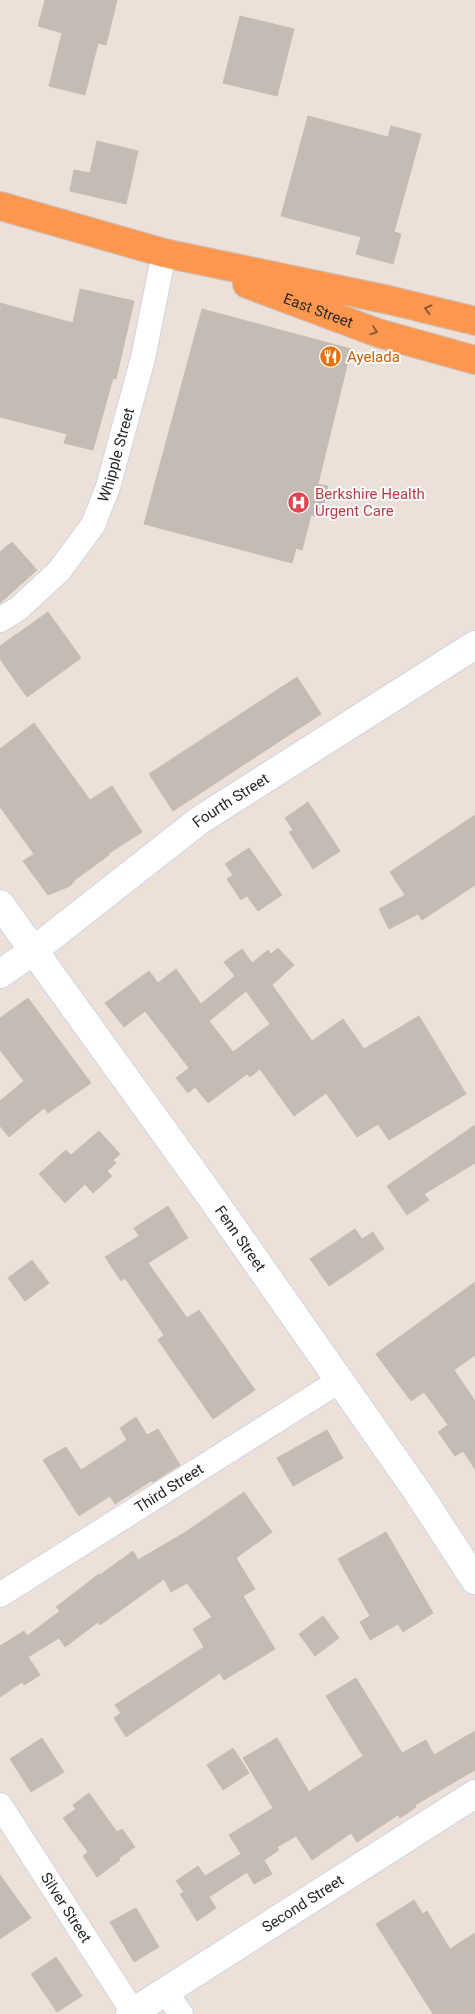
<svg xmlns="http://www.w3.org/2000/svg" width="475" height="2014" font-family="Roboto,sans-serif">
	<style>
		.building { fill: #c4bcb4; stroke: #c8bcb2; fill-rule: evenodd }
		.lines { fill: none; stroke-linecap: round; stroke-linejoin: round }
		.minor-casing { stroke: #cdd5e3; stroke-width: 26 }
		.tertiary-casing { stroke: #cdd5e3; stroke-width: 30 }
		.trunk-casing { stroke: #c3c3c3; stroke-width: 30 }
		.minor { stroke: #fff; stroke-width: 24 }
		.tertiary { stroke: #fff; stroke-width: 28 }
		.trunk { stroke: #ff984e; stroke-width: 28 }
		.oneway { stroke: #895a39 }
		.labels { text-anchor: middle; stroke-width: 4; stroke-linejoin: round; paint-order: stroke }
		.street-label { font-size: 15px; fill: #282828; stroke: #fff }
		.food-label { font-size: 15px; fill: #c56008; stroke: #fff; text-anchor: start }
		.health-label { font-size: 15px; fill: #be3a42; stroke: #fff; text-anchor: start }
	</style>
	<rect width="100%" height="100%" fill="#ede0d8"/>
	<!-- building -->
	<g class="building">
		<polygon points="45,0 117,0 106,45 98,43 85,95 49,86 62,33 38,26"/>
		<polygon points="240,16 294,29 277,96 223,83"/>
		<polygon points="308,116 388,137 391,126 421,134 394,232 401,234 393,264 356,254 361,237 281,216"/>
		<polygon points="97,141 138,151 126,204 70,191 74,170 90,173"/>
		<polygon points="80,289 134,301 116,379 113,378 93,450 64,443 67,434 0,417 0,303 73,323"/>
		<polygon points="202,309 351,349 318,484 328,486 321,517 311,515 302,550 296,548 292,563 144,524"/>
		<polygon points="12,542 37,570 0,603 0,552"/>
		<polygon points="48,612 81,658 27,697 0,659 0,646"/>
		<polygon points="297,677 321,714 173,811 149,774"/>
		<polygon points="34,723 90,800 112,786 142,832 108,854 109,855 76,879 70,886 48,895 23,861 34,854 0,807 0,749"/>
		<polygon points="308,802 340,851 313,869 289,832 293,830 285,818"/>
		<polygon points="475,815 475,885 422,920 418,914 389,929 379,909 405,895 390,872"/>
		<polygon points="249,848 282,895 258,911 247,896 241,900 227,879 233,875 225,864"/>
		<path d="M278,948L294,965L272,985L312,1041L343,1019L364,1049L419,1016L466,1094L389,1140L378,1124L357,1137L326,1093L294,1116L260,1069L250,1077L247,1074L208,1103L195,1087L188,1093L176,1078L189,1068L145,1011L124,1027L105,1003L149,971L158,983L176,969L201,1004L235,976L224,962L242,949L252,963L268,950L271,954ZM246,991L270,1024L233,1052L209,1021Z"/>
		<polygon points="28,998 91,1083 48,1113 44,1108 9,1137 0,1126 0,1101 24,1081 0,1050 0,1018"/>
		<polygon points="475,1125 475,1163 424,1194 429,1200 407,1215 387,1186"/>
		<polygon points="99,1131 120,1154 113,1160 116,1163 107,1171 112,1176 93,1193 85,1184 65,1203 39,1174 66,1150 71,1155"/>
		<polygon points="168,1206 188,1238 148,1263 187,1318 199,1310 255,1390 213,1419 158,1340 164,1335 125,1278 121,1281 105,1257 139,1236 134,1228"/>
		<polygon points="355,1229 362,1239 373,1232 384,1249 329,1286 310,1259"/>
		<polygon points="32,1260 49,1283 25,1301 8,1278"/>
		<polygon points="475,1282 475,1355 454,1370 475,1401 475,1469 463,1451 455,1456 438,1432 448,1425 424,1392 411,1401 376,1354"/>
		<polygon points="136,1417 147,1435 158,1429 180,1465 153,1482 151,1481 115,1504 110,1496 79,1516 43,1460 66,1447 81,1470 127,1440 120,1428"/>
		<polygon points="327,1430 343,1458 293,1486 277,1458"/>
		<polygon points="244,1492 272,1532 236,1558 255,1589 243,1596 275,1649 224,1680 220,1673 126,1737 114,1718 121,1713 115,1705 204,1647 193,1629 212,1617 187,1583 171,1592 164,1579 100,1625 98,1622 65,1647 59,1638 28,1657 40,1675 24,1685 22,1682 0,1697 0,1646 24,1631 27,1636 60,1611 56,1607 99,1574 100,1575 133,1551 138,1560 184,1533"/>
		<polygon points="386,1532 433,1613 403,1632 398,1624 370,1640 360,1622 370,1616 338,1559"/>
		<polygon points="323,1616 339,1638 315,1656 299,1634"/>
		<polygon points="356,1678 402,1753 426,1740 434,1755 475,1731 475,1770 415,1805 416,1807 400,1818 398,1815 357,1842 351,1833 312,1860 296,1836 277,1847 279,1850 264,1860 272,1874 254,1884 247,1872 209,1897 216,1908 197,1921 180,1894 184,1892 176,1881 198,1866 205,1876 241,1854 229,1835 273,1808 243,1758 277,1738 309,1792 363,1756 326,1696"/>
		<polygon points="42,1738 64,1772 31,1792 10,1759"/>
		<polygon points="233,1748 249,1773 223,1790 207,1765"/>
		<polygon points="89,1793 117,1832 122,1829 135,1847 119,1858 120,1860 97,1877 83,1856 88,1852 63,1818 76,1809 73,1805"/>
		<polygon points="0,1875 31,1918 0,1939"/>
		<polygon points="414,1900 423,1914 427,1911 450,1949 475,1933 475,2014 433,2014 376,1924"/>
		<polygon points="136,1908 159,1947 134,1962 110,1922"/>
		<polygon points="56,1957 82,1996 57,2012 31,1974"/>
	</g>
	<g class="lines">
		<defs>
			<g id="minor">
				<path id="s1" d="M0,620L19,608L59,571L93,525L108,487L143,358L164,253"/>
				<path id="s2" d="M0,1595L339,1381"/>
				<path id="s3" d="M0,1805L133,2012"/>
				<polyline points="165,1991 181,2014"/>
			</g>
			<g id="tertiary">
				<path id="s4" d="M0,904L209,1194L419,1494L475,1580"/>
				<path id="s5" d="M0,974L33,951L200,820L475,645"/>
				<path id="s6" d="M130,2014L475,1794"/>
			</g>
			<g id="trunk">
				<polyline points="0,206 164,253 389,300 475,321"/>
				<path id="s7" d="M247,284L378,333L475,360"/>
			</g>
		</defs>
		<!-- minor casing -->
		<use href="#minor" class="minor-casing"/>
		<!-- tertiary casing -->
		<use href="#tertiary" class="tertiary-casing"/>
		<!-- trunk casing -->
		<use href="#trunk" class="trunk-casing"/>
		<!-- minor -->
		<use href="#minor" class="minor"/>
		<!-- tertiary -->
		<use href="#tertiary" class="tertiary"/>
		<!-- trunk -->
		<use href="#trunk" class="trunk"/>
	</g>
	<!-- one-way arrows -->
	<defs><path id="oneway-chevron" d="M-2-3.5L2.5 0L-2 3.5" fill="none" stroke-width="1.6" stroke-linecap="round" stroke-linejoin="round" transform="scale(1.25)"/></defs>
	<g class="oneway">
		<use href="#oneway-chevron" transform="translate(428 309) rotate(-166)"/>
		<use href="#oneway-chevron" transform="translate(374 331) rotate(19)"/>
	</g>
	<!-- icons -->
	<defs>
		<symbol id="restaurant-disc" viewBox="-11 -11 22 22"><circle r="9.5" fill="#e8710a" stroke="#fff"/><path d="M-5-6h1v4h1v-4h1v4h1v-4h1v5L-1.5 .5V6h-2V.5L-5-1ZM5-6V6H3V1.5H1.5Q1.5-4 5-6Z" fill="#fff"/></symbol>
		<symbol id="hospital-disc" viewBox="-11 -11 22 22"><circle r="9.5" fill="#e0444e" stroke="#fff"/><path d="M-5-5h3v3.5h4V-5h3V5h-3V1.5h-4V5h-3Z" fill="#fff"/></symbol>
	</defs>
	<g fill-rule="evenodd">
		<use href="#restaurant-disc" x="318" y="344" width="25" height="25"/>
		<use href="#hospital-disc" x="286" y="490" width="25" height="25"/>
	</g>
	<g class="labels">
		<!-- street labels -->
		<g class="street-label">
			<text dy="5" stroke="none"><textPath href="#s7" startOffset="76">East Street</textPath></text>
			<text dy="5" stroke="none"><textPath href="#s1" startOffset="208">Whipple Street</textPath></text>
			<text dy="5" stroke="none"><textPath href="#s5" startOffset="289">Fourth Street</textPath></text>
			<text dy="5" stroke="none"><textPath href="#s4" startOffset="412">Fenn Street</textPath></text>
			<text dy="5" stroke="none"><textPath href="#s2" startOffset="200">Third Street</textPath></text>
			<text dy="5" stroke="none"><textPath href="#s6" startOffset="205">Second Street</textPath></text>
			<text dy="5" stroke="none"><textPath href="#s3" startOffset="122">Silver Street</textPath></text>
		</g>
		<!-- food labels -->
		<g class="food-label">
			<text x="347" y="362">Ayelada</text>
		</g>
		<!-- health labels -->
		<g class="health-label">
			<text x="315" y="499">Berkshire Health<tspan x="315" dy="17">Urgent Care</tspan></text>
		</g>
	</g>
</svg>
